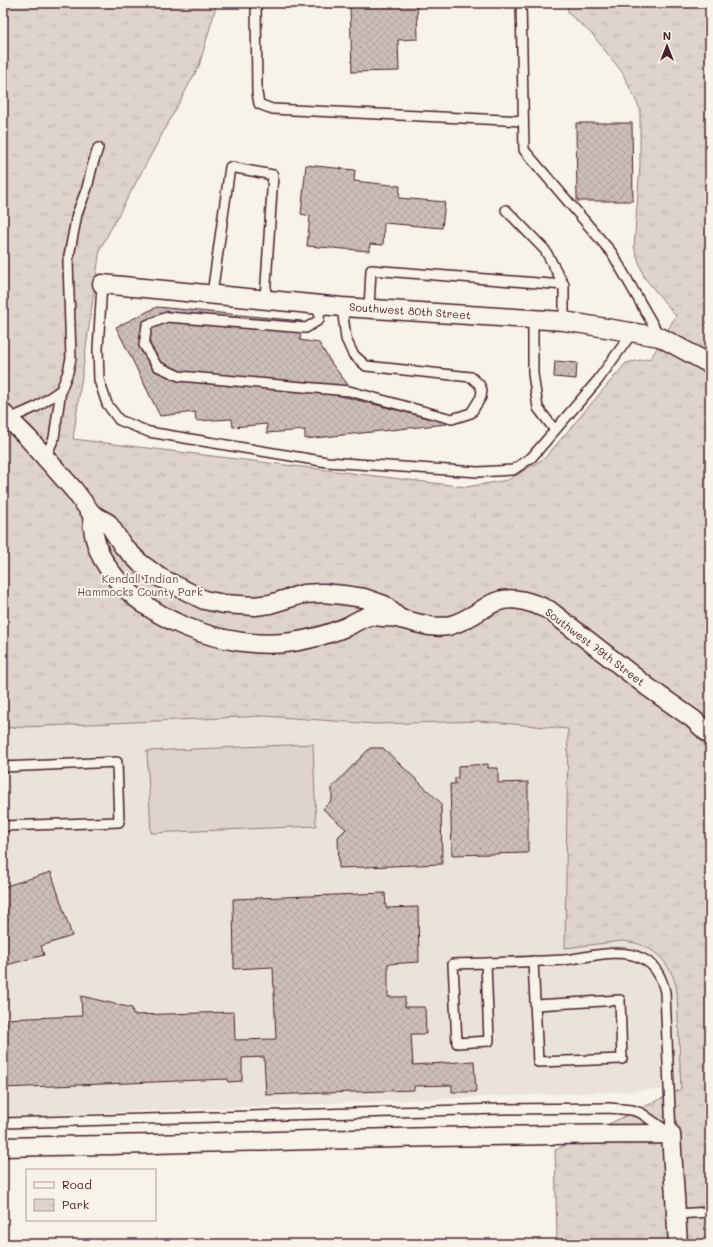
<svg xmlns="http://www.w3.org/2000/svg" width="713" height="1247" font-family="Mali,sans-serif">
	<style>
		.built { fill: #eae3da }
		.grass { fill: #ded4cc; stroke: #947a7c }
		.park { fill: url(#park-tufts); stroke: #947a7c }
		.building { fill: url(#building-cross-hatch); stroke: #4a1f2b }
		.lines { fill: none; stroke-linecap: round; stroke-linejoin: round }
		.service-casing { stroke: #4a1f2b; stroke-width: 12 }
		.minor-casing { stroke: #4a1f2b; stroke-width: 21 }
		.service { stroke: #f7f3e8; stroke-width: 9 }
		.minor { stroke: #f7f3e8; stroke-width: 18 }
		.labels { text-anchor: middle; stroke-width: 4; stroke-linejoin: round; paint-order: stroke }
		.street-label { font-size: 11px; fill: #4a1f2b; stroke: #f7f3e8 }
		.park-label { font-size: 11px; fill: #6f4c53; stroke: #f7f3e8 }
	</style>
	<defs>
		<pattern id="park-tufts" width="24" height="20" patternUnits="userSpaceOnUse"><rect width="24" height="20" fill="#ded4cc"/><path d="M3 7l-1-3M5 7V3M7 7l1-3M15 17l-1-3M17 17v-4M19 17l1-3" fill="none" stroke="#c0b6af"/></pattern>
		<pattern id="building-cross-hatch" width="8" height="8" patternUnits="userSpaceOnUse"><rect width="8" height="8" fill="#ccbfb9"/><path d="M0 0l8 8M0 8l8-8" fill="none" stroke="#b1a49f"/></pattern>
	</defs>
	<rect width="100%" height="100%" fill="#f7f3e8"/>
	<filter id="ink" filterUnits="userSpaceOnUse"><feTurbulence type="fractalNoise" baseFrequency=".025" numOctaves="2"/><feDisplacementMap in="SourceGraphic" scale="8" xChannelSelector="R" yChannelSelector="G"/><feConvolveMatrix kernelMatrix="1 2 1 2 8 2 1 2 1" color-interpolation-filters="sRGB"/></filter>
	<g filter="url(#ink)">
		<!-- built -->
		<polygon class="built" points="265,716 375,724 480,721 568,729 565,948 622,941 629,941 649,948 657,954 668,966 674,976 677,991 681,1089 3,1117 3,728"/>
		<!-- grass -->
		<polygon class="grass" points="313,744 316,826 151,833 147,751"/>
		<!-- park -->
		<path class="park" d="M3,3H217L199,66L100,249L73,439L466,487L508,480L545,458L626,363L651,358L676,316L644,277L634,247L640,164V109L622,72L592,34L569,14L566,3H710V1244H557L555,1150L681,1089L677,991C672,962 652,943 622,941L565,948L568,729L480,721L375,724L265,716L3,728Z"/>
		<!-- building -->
		<g class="building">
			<polygon points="331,3 417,3 418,39 398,40 399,71 352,72 350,7 331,8"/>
			<polygon points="576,123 632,123 633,201 577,201"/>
			<polygon points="306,165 355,170 354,181 400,186 399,198 445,202 442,228 384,223 383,245 370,244 369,251 307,246 310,216 301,214"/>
			<polygon points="157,307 302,321 300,340 319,343 332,364 349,386 341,396 441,421 446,420 447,424 305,439 305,430 267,433 267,424 233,427 232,419 196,421 195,412 160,416 116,327"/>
			<polygon points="555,361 577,363 576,379 554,377"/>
			<polygon points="370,748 383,748 441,803 442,864 339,868 338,837 346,829 323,809 332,800 332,787"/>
			<polygon points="488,764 488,768 498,768 498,783 528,782 528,853 452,855 450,784 455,784 455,778 458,778 458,766"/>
			<polygon points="51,872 72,936 41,946 44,955 3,966 3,887"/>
			<polygon points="385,893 386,908 418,907 419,962 388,964 388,997 405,997 405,1007 425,1007 426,1034 411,1034 413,1065 474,1061 476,1092 452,1092 452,1085 414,1086 414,1090 266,1095 264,1057 242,1058 242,1081 228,1082 228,1079 3,1088 3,1019 82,1016 81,996 132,1008 133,1015 234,1012 235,1040 276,1039 273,967 234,969 233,899"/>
		</g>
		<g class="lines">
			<defs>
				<g id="service">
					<polyline points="256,3 257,93 259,104 272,109 523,121"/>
					<polyline points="521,3 524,150 612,253 660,337"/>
					<polyline points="506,210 545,250 564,285"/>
					<polyline points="102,284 98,349 99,380 107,404 119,420 149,432 327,462 478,472 513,470 532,457 598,380 632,333"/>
					<polyline points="212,294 230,167 273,175 265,299"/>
					<polyline points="320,305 319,320 306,328 167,317 147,325 144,345 157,366 179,376 349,391 452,419 471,413 481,397 482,390 479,384 471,377 366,366 353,354 346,339 342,307"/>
					<polyline points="369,309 371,270 564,285 564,321"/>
					<polyline points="533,319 533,374 538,408 554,429"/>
					<polyline points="9,419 36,407 61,390"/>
					<polyline points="45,458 54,438 61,390 68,372 71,358 68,261 77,214 87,188 92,167 98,148"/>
					<polyline points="3,767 117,762 119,822 3,826"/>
					<polyline points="533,961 538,1062 622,1059 620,1000 536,1005"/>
					<path d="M486,963L489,1041L457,1043L453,964C490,963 526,962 563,960C586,958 619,947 641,958C655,964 662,978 665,992L671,1134"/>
					<polyline points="3,1123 500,1109 609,1108 632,1110 641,1113 668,1132"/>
					<polyline points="676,1214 710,1212"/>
				</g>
				<g id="minor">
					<polyline points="102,284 342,307 564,321 660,337 710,364"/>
					<polyline points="3,413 28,438 74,490 92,514 108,523 123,546 140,563 159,577 204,600 224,604 255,606 270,604 303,594 323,593 343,595 364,598 384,605 399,618"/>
					<path d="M92,514C92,529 95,544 102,558C135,619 227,652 293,642C312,639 329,634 346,627C353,624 362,617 370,616C374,615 379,617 382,617C388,617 395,617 400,619C416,622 431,629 448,626C460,623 472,616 483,609C487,607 492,603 496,602C514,595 533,603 549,610L649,688L693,719L710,735"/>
					<path d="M3,1147C226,1144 448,1134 671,1134L678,1244"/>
				</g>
			</defs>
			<!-- service casing -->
			<use href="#service" class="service-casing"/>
			<!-- minor casing -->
			<use href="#minor" class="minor-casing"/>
			<!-- service -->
			<use href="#service" class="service"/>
			<!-- minor -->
			<use href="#minor" class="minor"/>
		</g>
	</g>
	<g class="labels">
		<!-- street labels -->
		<g class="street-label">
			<text transform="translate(410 311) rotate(4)" y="4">Southwest 80th Street</text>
			<text transform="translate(595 647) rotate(37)" y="4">Southwest 79th Street</text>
		</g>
		<!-- park labels -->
		<g class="park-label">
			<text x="140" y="583">Kendall Indian<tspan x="140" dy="13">Hammocks County Park</tspan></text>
		</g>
	</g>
	<!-- margin -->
	<rect width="713" height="1247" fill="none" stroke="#f7f3e8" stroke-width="16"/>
	<rect x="8" y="8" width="697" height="1231" fill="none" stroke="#4a1f2b" stroke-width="1.5" filter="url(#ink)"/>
	<!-- legend -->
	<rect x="26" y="1169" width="130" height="52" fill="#f7f3e8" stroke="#b29e9c"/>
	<rect x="34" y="1182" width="20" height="6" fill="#f7f3e8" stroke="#b29e9c"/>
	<text x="62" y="1189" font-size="12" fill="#4a1f2b">Road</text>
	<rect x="34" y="1199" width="20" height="12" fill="url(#park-tufts)" stroke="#b29e9c"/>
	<text x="62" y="1209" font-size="12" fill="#4a1f2b">Park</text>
	<!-- north arrow -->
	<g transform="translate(667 46)" stroke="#f7f3e8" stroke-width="3" paint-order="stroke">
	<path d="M0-3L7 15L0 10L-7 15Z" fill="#4a1f2b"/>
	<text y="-6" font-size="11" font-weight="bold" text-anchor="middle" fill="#4a1f2b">N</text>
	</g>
</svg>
